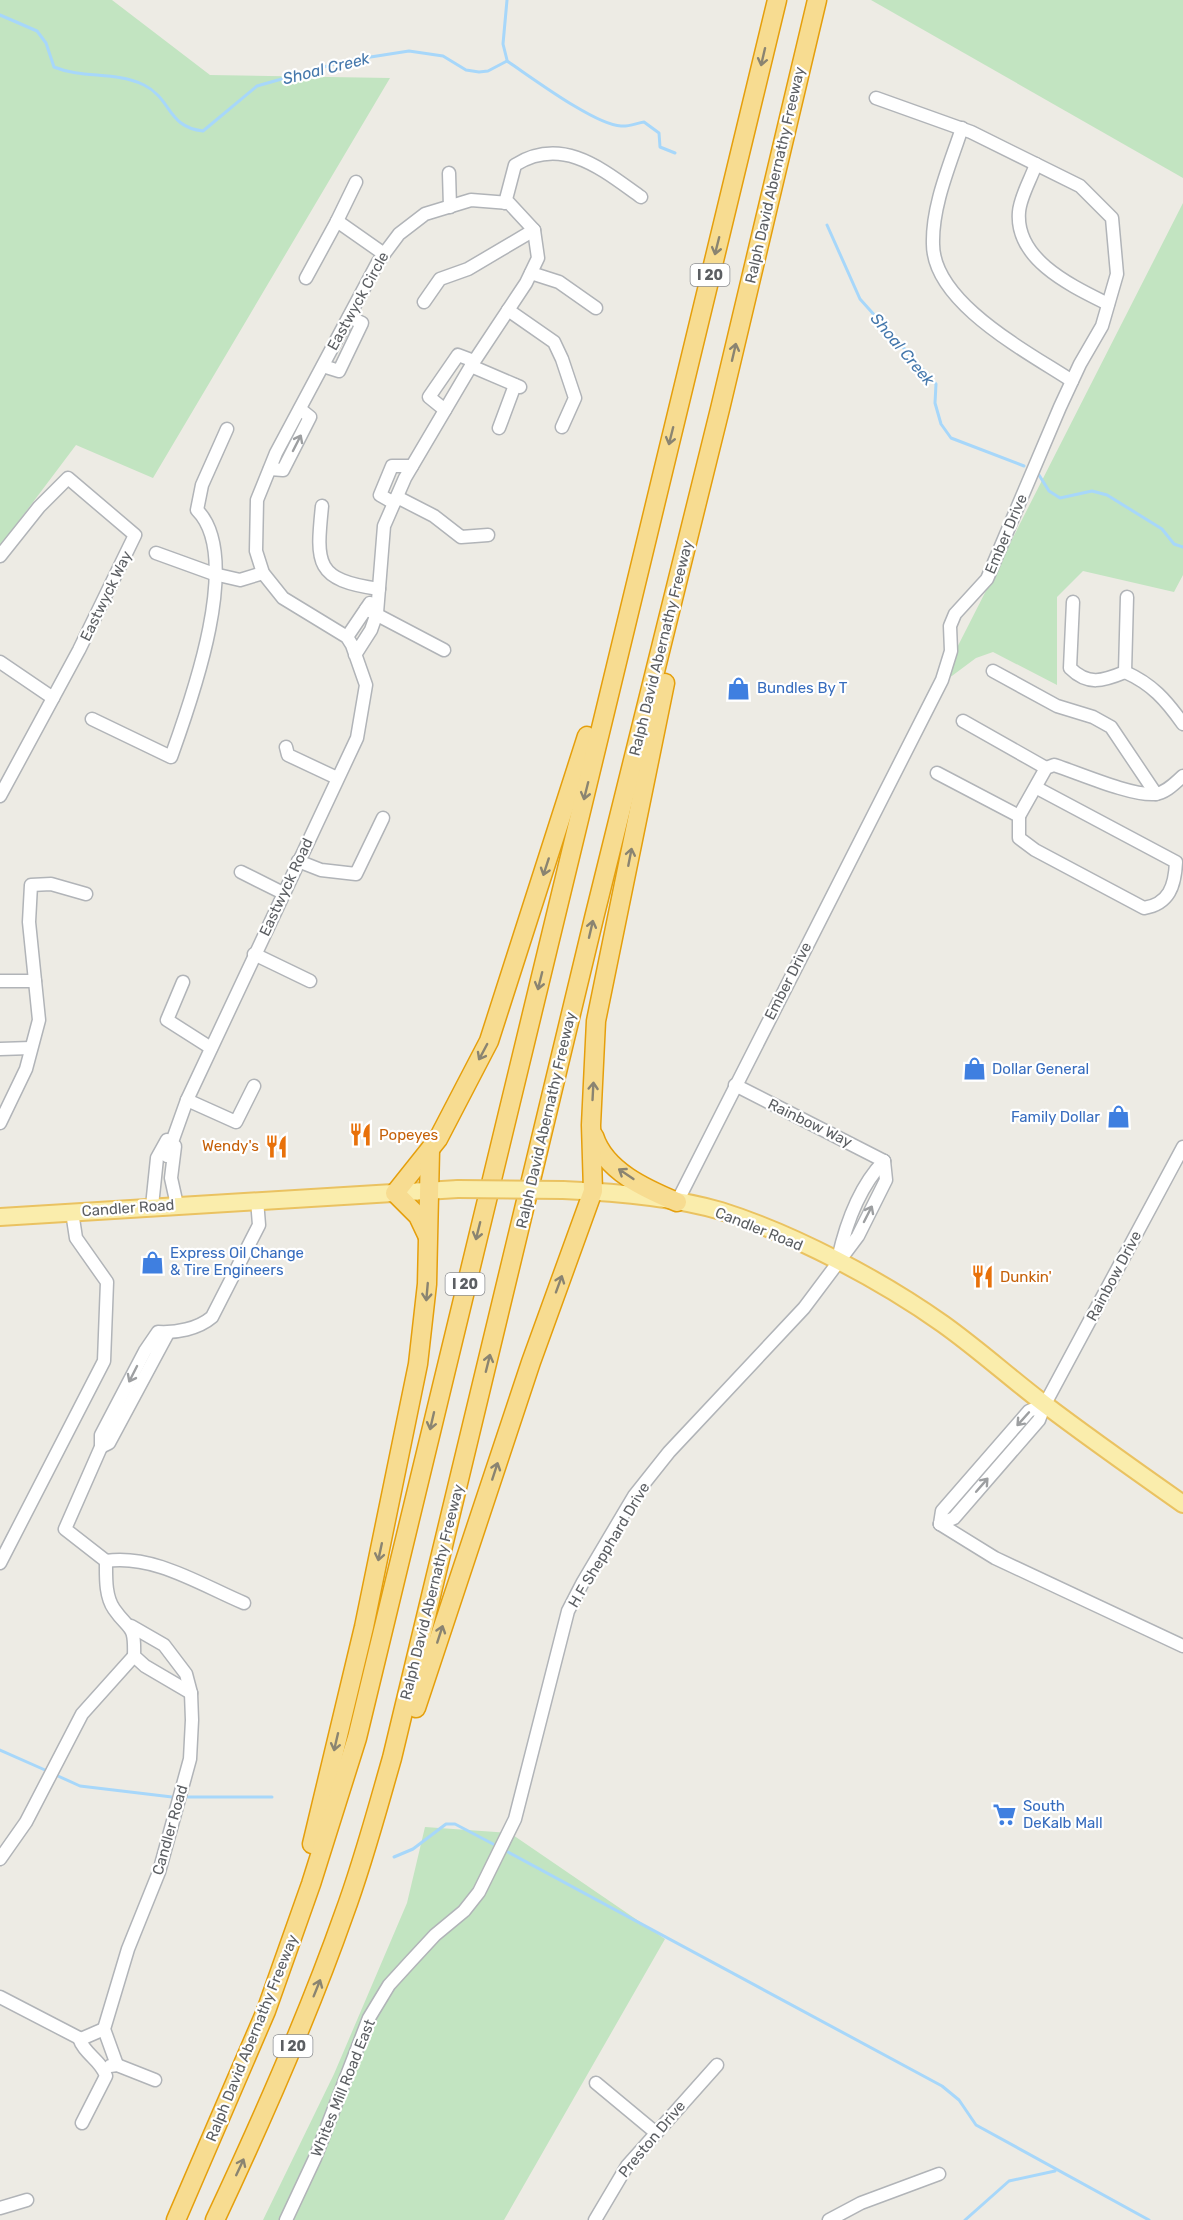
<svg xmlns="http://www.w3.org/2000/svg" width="1183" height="2220" font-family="Rubik,sans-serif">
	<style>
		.green { fill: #c2e4c1 }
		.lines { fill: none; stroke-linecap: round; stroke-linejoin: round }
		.stream { stroke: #a7d7fa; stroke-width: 3 }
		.minor-casing { stroke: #b1b4b8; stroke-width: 15 }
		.major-casing { stroke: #eac261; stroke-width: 20 }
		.highway-casing { stroke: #e59f0c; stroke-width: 21 }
		.minor { stroke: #fff; stroke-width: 12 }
		.major { stroke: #faedac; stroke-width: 16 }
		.highway { stroke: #f7dc91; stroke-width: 18 }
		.major-bridge-casing { stroke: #eac261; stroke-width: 20; stroke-linecap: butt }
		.major-bridge { stroke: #faedac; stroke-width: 16 }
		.oneway { stroke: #8a8471 }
		.oneway2 { stroke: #9d9fa1 }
		.labels { text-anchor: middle; stroke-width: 4.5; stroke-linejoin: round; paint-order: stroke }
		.shield { fill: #fff; stroke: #8d8f92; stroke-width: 1.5 }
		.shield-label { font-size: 14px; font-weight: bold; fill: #5c5f63 }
		.street-label { font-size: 15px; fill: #5c5f63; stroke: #fff }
		.shop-label { font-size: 15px; fill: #366cbe; stroke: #fff; text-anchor: start }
		.food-label { font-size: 15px; fill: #c56008; stroke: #fff; text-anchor: start }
		.water-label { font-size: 16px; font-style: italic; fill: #4578ac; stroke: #fff }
	</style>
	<rect width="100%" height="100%" fill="#edebe4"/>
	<!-- green -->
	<g class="green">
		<polygon points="0,0 112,0 210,75 390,78 153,478 76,445 0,546"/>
		<polygon points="871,0 1183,0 1183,178"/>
		<polygon points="1183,203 1183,575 1174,592 1083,571 1057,597 1057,685 993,652 976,658 937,687"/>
		<polygon points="425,1827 510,1833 665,1939 504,2220 263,2220 334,2074 407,1903"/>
	</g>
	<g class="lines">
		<!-- stream -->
		<g class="stream">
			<polyline points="507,0 503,44 507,60"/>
			<path d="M0,15L37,31L46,43L54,67C83,79 115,71 144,85C172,99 167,127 203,131L257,86L345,61L409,51L443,56L466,70L479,72L488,71L507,61"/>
			<path d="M507,61C531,77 595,125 621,126C628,127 637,123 644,122L659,133L660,147L675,153"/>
			<polyline points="827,225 860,299 936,384 935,403 941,424 951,438 1024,466"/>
			<polyline points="1039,475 1049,491 1060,498 1092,491 1107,495 1162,529 1174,544 1183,547"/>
			<polyline points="0,1750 45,1770"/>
			<polyline points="58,1776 80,1786 172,1797"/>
			<polyline points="188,1797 272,1797"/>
			<polyline points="508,1852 942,2086 959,2100 976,2125 1149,2220"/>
			<polyline points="394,1857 413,1849 446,1824 455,1824 493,1844"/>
			<polyline points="965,2220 1009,2181 1055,2171"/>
		</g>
		<defs>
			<g id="minor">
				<path d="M962,128C950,165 932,205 933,244C933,303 1028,352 1072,381"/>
				<path d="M1036,164C1031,179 1020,197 1019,212C1015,260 1072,286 1108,304"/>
				<polyline points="449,173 450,207"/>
				<polyline points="356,182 337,221 384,254"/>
				<path d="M505,203L515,165C563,135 603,170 641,197"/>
				<polyline points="531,273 559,282 596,308"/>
				<polyline points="306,278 337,221"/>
				<polyline points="424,302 440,279 468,269 534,230"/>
				<polyline points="508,310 554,342 562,359 575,398 562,427"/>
				<polyline points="323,366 339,371 362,323 349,317"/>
				<polyline points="471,366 520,387"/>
				<polyline points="445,410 429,397 458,355 474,361"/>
				<polyline points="499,428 515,385"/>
				<polyline points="270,469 283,470 310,417 300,409"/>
				<polyline points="397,497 434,516 461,537 488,535"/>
				<polyline points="394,503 380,495 392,466 412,466"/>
				<path d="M322,506C316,564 315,580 379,589"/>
				<polyline points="156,553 214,574 240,580 263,573"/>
				<polyline points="0,556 39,507 68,478 135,535 79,650 0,796"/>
				<path d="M1073,602L1070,668C1088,686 1103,681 1125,672C1152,684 1166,700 1183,724"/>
				<polyline points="366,609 444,650"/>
				<polyline points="347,637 370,603"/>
				<polyline points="0,662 53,698"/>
				<polyline points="993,671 1057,706 1093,717 1111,727 1156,794"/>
				<polyline points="1125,672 1127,597"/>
				<path d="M92,719L171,757C190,704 244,557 197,510L202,485L227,429"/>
				<polyline points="963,721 1046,768"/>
				<polyline points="286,747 288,755 337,778"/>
				<path d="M937,773L1019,816V838L1035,850L1144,908C1169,904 1175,886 1176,862L1037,788"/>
				<path d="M1019,816L1046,768L1054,765C1079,773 1131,796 1155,794C1166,793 1175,783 1183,776"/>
				<polyline points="298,861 321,870 356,874 383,818"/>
				<polyline points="241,872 283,893"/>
				<polyline points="254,954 310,981"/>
				<polyline points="0,981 35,981"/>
				<polyline points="183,982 167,1020 211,1048"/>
				<polyline points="0,1049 31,1048"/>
				<polyline points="735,1085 884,1161"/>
				<polyline points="187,1100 236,1122 254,1086"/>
				<polyline points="0,1123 26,1069 39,1020 29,922 31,885 51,884 86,894"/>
				<polyline points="175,1146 171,1178 177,1205"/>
				<polyline points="167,1156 187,1100 357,738 366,685 352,645 347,637 283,598 263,573 256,551 257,500 276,453 378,262 399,234 425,214 471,200 509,203 534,230 538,258 526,283 471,366 405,478 384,526 377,613 371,630 355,655"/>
				<polyline points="677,1202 942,680 951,651 950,626 955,614 987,579 1060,407 1080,364 1102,326 1117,274 1112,218 1080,186 971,132 876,98"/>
				<polyline points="152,1206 157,1158 167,1140"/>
				<path d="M838,1259C846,1223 859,1187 884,1161"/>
				<polyline points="101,1447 109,1443 168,1333"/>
				<polyline points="940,1524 954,1518 1039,1420 1045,1404 1183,1147"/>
				<polyline points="940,1524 995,1558 1183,1646"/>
				<polyline points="940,1524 942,1511 1029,1411 1045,1404"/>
				<path d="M106,1561C154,1554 201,1585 244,1603"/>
				<polyline points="0,1563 104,1361 107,1282 76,1238 72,1212"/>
				<path d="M191,1693L145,1666L134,1656C135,1623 130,1632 114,1609C105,1596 106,1577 106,1561L65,1529L101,1447V1435L145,1351L158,1332C176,1333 198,1329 212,1317L259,1225L257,1200"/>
				<polyline points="0,1859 26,1822 82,1714 134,1656"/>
				<polyline points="0,1997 81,2039 104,2029"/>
				<path d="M79,2038C84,2054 101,2060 106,2076L82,2123"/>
				<polyline points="117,2065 104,2029 128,1949 159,1872 190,1759 192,1720 191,1693 186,1674 164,1645 131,1626"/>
				<polyline points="110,2066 117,2065 155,2080"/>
				<polyline points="596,2083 655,2132"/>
				<polyline points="0,2208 27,2200"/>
				<polyline points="286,2220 315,2158 369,2018 389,1985 410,1962 435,1935 464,1911 479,1892 515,1819 568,1611 583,1582 634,1496 669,1452 804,1308 858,1236 886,1180 884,1161"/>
				<polyline points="595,2220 627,2166 717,2065"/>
				<polyline points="829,2220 861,2203 939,2174"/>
			</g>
			<g id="major">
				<path d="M563,1190C613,1192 673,1197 721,1211C794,1234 881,1280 943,1324C978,1349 1009,1377 1043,1403C1089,1438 1136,1471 1183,1504"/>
				<polyline points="0,1217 458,1189"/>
			</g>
			<g id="highway">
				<path d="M594,1136C605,1171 646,1189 677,1202"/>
				<polyline points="427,1235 418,1216 395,1193 438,1139 489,1041 587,736"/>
				<polyline points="416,1708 531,1362 593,1191 591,1125 596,1021 665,683"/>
				<polyline points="312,1844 364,1627 418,1364 427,1284 430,1150"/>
				<polyline points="176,2220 266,2011 311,1884 357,1738 777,0"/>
				<path d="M215,2220C262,2120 307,2019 344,1914C363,1863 377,1810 392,1758L594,918L720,409L817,0"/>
			</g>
		</defs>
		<!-- minor casing -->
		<use href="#minor" class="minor-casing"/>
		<!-- major casing -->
		<use href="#major" class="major-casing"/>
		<!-- highway casing -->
		<use href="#highway" class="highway-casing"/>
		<!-- minor -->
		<use href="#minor" class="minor"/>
		<!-- major -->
		<use href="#major" class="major"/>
		<!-- highway -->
		<use href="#highway" class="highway"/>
		<defs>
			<polyline id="major-bridge" points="458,1189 563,1190"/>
		</defs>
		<!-- major-bridge casing -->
		<use href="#major-bridge" class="major-bridge-casing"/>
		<!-- major-bridge -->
		<use href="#major-bridge" class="major-bridge"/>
	</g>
	<!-- one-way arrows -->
	<defs><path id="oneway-shaft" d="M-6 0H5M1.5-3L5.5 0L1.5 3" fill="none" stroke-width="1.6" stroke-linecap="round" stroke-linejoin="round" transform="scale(1.5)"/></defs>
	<g class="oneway">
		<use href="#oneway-shaft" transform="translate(763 57) rotate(103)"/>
		<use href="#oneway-shaft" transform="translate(717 246) rotate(104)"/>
		<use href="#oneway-shaft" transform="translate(734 352) rotate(-77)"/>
		<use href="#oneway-shaft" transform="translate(671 436) rotate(104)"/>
		<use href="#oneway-shaft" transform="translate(586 791) rotate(104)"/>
		<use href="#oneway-shaft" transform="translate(630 857) rotate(-79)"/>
		<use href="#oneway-shaft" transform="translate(546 867) rotate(108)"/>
		<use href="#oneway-shaft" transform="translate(591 929) rotate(-77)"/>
		<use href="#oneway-shaft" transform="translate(540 981) rotate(104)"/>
		<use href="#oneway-shaft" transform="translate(483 1052) rotate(118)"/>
		<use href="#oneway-shaft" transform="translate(593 1091) rotate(-87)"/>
		<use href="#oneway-shaft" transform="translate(626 1174) rotate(-146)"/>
		<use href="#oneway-shaft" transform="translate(478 1231) rotate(104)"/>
		<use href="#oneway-shaft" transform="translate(559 1284) rotate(-70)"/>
		<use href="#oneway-shaft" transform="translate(427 1292) rotate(95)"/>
		<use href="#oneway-shaft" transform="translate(488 1363) rotate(-76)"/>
		<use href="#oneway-shaft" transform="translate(432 1421) rotate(103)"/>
		<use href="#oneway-shaft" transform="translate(495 1471) rotate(-72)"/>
		<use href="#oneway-shaft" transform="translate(380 1552) rotate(102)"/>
		<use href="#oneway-shaft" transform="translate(440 1634) rotate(-72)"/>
		<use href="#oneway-shaft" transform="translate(336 1742) rotate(103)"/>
		<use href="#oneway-shaft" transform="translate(317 1988) rotate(-68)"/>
		<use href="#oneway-shaft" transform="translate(240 2167) rotate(-65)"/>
	</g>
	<g class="oneway2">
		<use href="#oneway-shaft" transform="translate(297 443) rotate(-63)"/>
		<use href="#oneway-shaft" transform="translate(868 1214) rotate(-63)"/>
		<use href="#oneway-shaft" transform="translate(133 1374) rotate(117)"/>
		<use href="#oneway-shaft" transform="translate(1023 1419) rotate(132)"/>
		<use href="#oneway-shaft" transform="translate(982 1485) rotate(-49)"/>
	</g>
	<!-- icons -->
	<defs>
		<symbol id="shop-bare" viewBox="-9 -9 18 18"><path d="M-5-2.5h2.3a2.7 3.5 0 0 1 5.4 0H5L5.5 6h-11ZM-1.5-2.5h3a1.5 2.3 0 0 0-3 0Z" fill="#3f7fe0" stroke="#fff" stroke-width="2.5" paint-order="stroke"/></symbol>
		<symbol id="restaurant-bare" viewBox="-9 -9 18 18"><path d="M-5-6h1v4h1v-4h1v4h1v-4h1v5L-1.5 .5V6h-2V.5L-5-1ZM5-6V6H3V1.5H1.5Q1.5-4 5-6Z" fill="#e8710a" stroke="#fff" stroke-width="2.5" paint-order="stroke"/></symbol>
		<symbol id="supermarket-bare" viewBox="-9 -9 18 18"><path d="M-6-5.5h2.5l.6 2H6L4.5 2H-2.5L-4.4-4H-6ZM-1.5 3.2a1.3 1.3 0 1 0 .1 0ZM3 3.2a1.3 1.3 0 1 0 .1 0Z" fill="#3f7fe0" stroke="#fff" stroke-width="2.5" paint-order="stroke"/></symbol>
	</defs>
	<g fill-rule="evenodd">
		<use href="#shop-bare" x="722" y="672" width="33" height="33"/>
		<use href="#shop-bare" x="958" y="1052" width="33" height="33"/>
		<use href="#shop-bare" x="1102" y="1100" width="33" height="33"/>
		<use href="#restaurant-bare" x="344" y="1118" width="33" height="33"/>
		<use href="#restaurant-bare" x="260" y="1130" width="33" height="33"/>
		<use href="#shop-bare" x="136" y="1246" width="33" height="33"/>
		<use href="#restaurant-bare" x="966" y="1260" width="33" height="33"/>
		<use href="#supermarket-bare" x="988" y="1798" width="33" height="33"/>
	</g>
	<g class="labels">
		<!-- shield labels -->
		<g class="shield">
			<rect x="690.5" y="264" width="39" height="22" rx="4.5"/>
			<rect x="445.5" y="1273" width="39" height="22" rx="4.5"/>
			<rect x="273.5" y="2035" width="39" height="22" rx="4.5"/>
		</g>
		<g class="shield-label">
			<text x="710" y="280">I 20</text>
			<text x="465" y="1289">I 20</text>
			<text x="293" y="2051">I 20</text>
		</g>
		<!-- street labels -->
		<g class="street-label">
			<text transform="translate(775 175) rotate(-77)" y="5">Ralph David Abernathy Freeway</text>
			<text transform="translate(358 301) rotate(-61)" y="5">Eastwyck Circle</text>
			<text transform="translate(1006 534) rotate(-67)" y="5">Ember Drive</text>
			<text transform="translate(106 596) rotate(-64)" y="5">Eastwyck Way</text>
			<text transform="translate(661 648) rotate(-76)" y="5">Ralph David Abernathy Freeway</text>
			<text transform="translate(286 887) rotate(-65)" y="5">Eastwyck Road</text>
			<text transform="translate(788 981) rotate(-63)" y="5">Ember Drive</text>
			<text transform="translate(546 1120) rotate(-77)" y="5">Ralph David Abernathy Freeway</text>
			<text transform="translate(810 1123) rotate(26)" y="5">Rainbow Way</text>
			<text transform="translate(128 1208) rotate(-4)" y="5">Candler Road</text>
			<text transform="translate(759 1229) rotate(22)" y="5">Candler Road</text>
			<text transform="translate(1114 1276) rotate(-62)" y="5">Rainbow Drive</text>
			<text transform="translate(609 1545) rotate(-59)" y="5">H F Shepphard Drive</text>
			<text transform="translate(432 1592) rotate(-76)" y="5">Ralph David Abernathy Freeway</text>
			<text transform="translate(170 1830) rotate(-74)" y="5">Candler Road</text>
			<text transform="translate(252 2038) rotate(-68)" y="5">Ralph David Abernathy Freeway</text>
			<text transform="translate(343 2088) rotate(-68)" y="5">Whites Mill Road East</text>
			<text transform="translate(652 2139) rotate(-50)" y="5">Preston Drive</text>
		</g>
		<!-- shop labels -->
		<g class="shop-label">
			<text x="757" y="693">Bundles By T</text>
			<text x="992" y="1074">Dollar General</text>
			<text x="1100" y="1122" text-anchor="end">Family Dollar</text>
			<text x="170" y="1258">Express Oil Change<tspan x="170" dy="17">&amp; Tire Engineers</tspan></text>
			<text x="1023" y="1811">South<tspan x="1023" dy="17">DeKalb Mall</tspan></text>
		</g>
		<!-- food labels -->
		<g class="food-label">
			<text x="379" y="1140">Popeyes</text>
			<text x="259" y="1151" text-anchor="end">Wendy's</text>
			<text x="1000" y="1282">Dunkin'</text>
		</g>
		<!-- water labels -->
		<g class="water-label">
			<text transform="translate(326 68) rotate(-14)" y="6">Shoal Creek</text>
			<text transform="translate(903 349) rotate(50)" y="6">Shoal Creek</text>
		</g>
	</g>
</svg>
